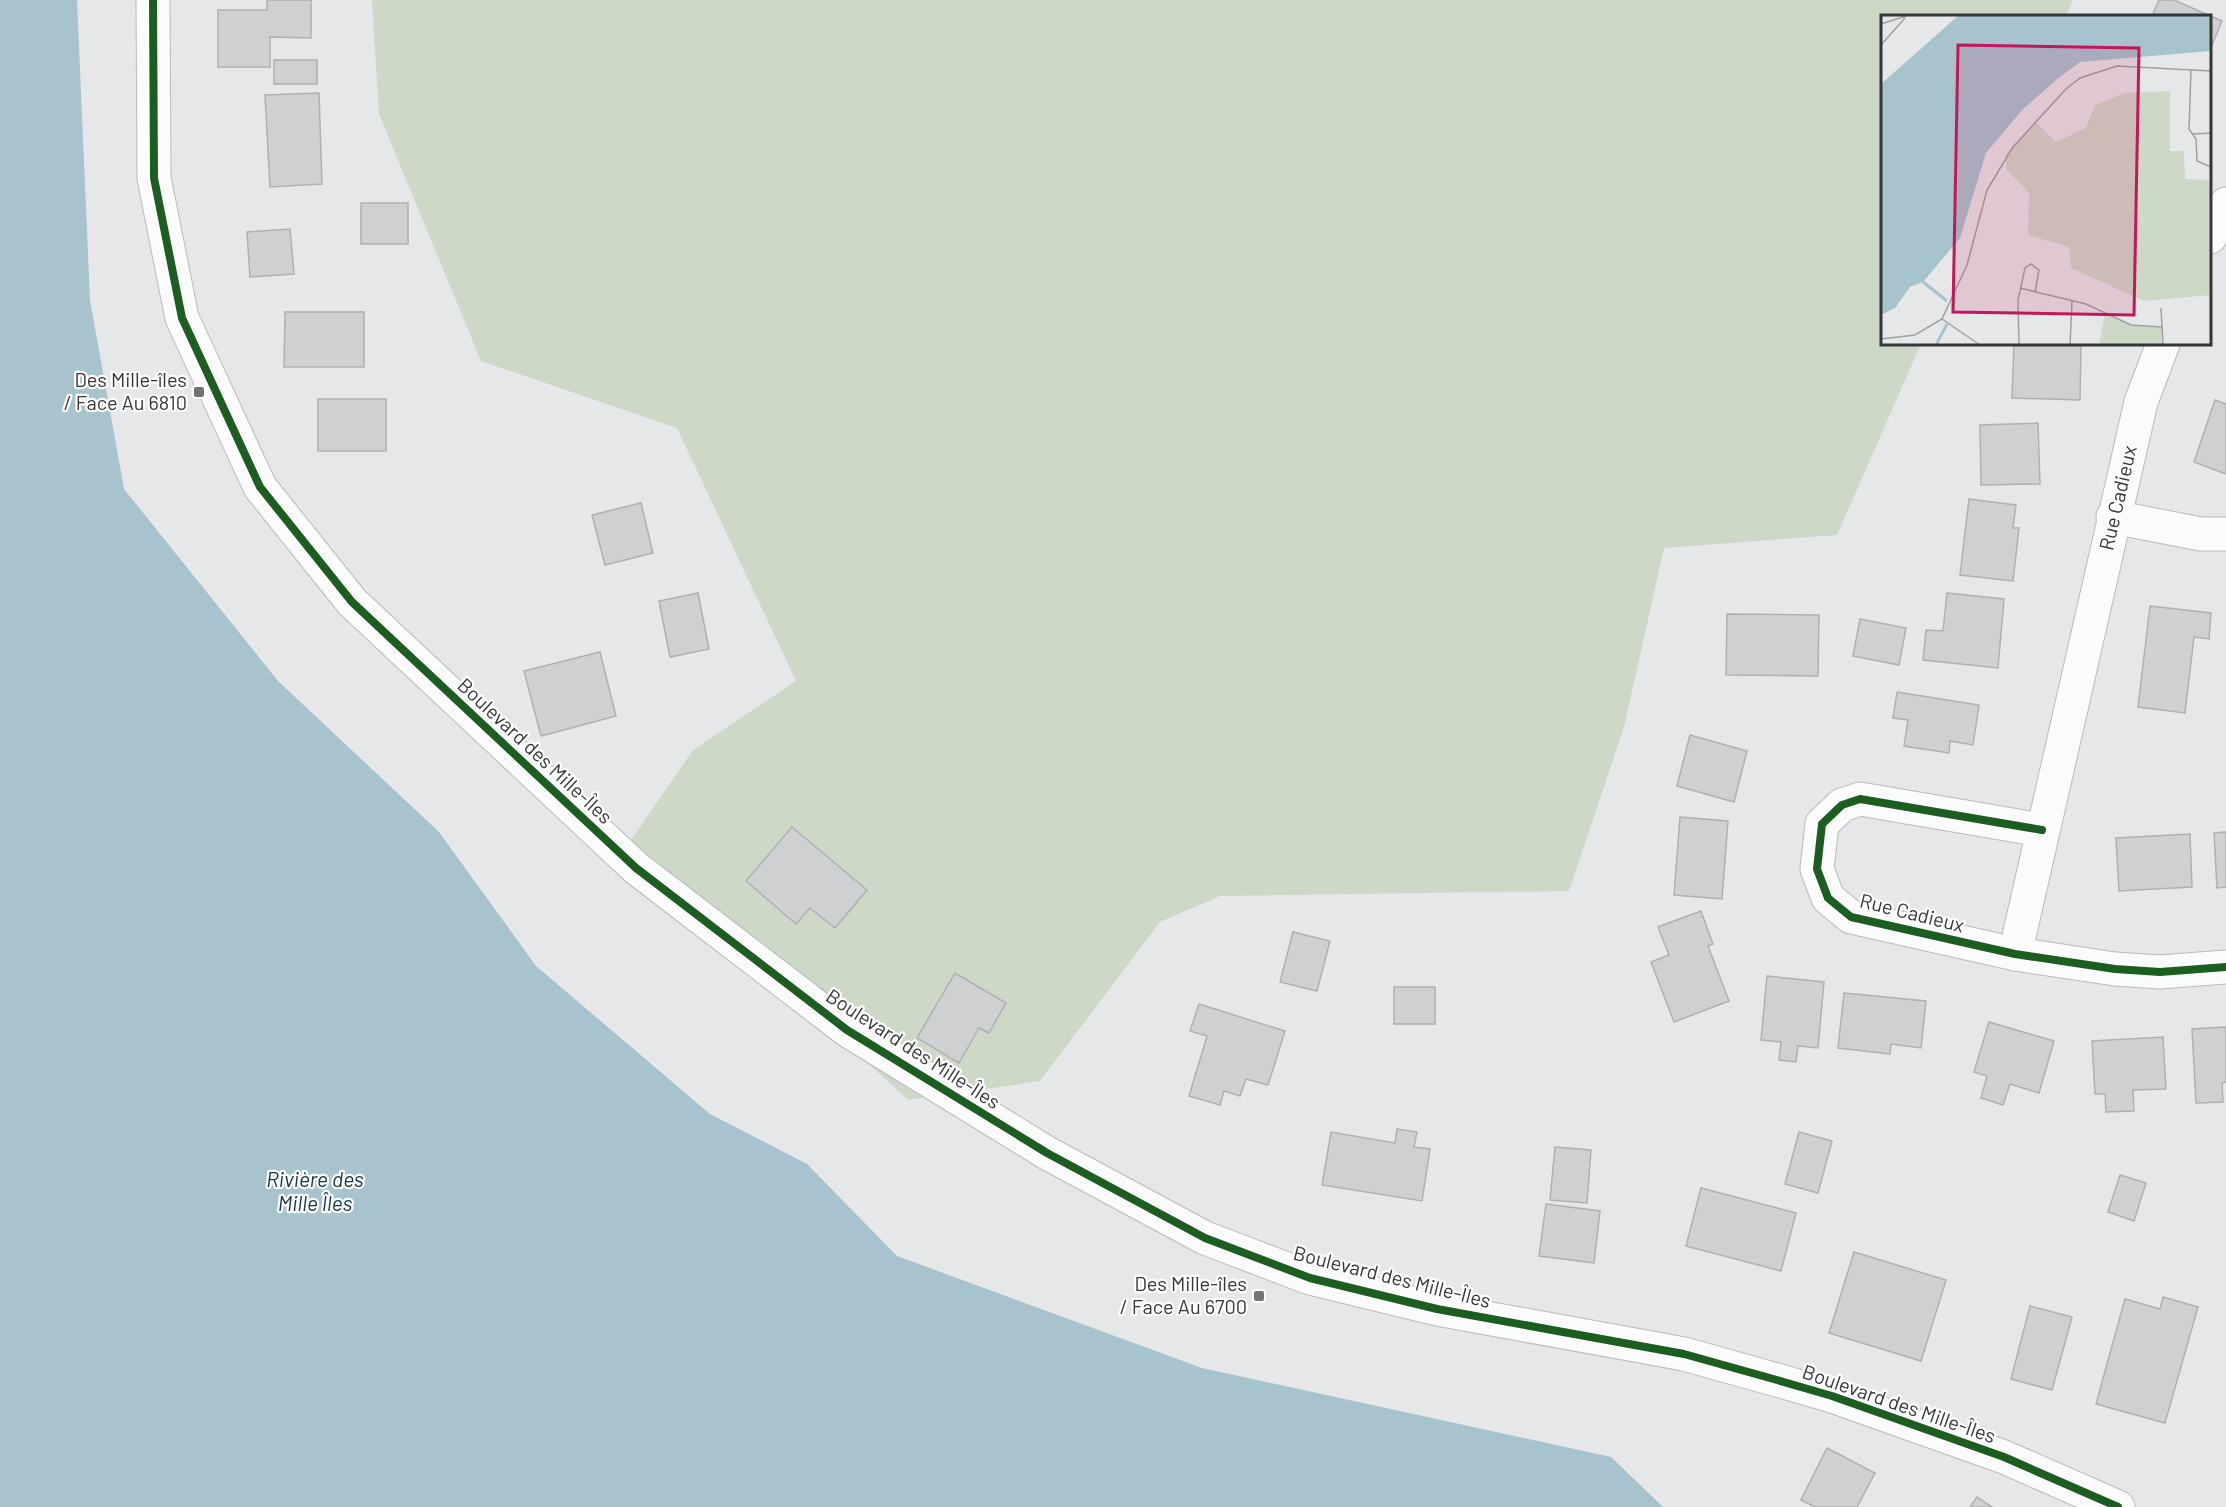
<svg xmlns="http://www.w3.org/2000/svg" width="2226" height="1507" font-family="Barlow,sans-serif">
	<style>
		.green { fill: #ced8c7 }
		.water { fill: #a7c3ce }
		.building { fill: #cfd0d1; stroke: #afb0b1; stroke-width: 1.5 }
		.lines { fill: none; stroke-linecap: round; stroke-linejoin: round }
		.minor-casing { stroke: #b9babb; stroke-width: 35 }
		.minor { stroke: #fbfbfc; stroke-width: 33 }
		.cycleway-casing { stroke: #fff; stroke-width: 11 }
		.cycleway { stroke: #1b5e20; stroke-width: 8 }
		.poi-dot { fill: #737474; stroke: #fff; stroke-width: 2 }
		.labels { text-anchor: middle; stroke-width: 4.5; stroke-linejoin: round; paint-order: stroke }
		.poi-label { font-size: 20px; fill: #353636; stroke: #fff; text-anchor: end }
		.street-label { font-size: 20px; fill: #353636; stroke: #fff }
		.water-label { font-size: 21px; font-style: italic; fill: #113542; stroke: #fff }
		.inset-river { fill: none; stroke: #a7c3ce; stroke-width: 3 }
		.inset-road { fill: none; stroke: #9fa0a1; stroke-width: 1.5 }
		.view { fill: #c2185b; fill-opacity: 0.15; stroke: #c2185b; stroke-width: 3 }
		.inset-edge { fill: none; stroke: #353636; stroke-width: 3 }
	</style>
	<rect width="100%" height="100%" fill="#e6e7e8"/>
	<!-- green -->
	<polygon class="green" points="372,0 2073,0 2066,16 1882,16 1882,344 1921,344 1837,535 1664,548 1624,727 1569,891 1220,896 1160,922 1040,1081 908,1100 629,843 693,750 796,681 677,428 481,361 379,114"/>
	<!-- water -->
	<polygon class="water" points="0,0 77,0 90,300 124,489 278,681 439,832 536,966 710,1114 807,1164 897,1256 1202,1368 1611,1457 1663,1507 0,1507"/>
	<!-- building -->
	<g class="building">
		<polygon points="267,0 311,0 311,38 270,37 270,67 218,67 218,10 267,10"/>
		<polygon points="2159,0 2174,0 2222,21 2210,50 2210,16 2152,16"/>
		<rect x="274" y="60" width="43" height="24"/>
		<polygon points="319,93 322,184 270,187 265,95"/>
		<rect x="361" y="203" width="47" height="41"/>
		<polygon points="290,229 294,274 250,277 247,232"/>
		<polygon points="285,312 364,312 364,367 284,367"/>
		<polygon points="2014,344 2081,344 2080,400 2012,398"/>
		<rect x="318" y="399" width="68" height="52"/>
		<polygon points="2215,400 2226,404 2226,474 2194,462"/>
		<polygon points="2038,423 2040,484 1981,485 1980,425"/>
		<polygon points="1969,499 2016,505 2013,528 2019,528 2013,581 1960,575"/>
		<polygon points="641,503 653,553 605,565 592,515"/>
		<polygon points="698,593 709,649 670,657 659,601"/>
		<polygon points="1947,593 2004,599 1998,668 1923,660 1926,630 1943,631"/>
		<polygon points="2150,606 2211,613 2209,639 2194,637 2185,713 2138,707"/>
		<polygon points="1727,614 1819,615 1818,676 1726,675"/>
		<polygon points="1860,619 1906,628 1899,665 1853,656"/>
		<polygon points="600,652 616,716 541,736 524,671"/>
		<polygon points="1897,692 1979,705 1973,745 1950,741 1949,753 1904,746 1908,720 1893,718"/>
		<polygon points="1690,735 1747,751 1734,802 1677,786"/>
		<polygon points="1680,817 1728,821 1722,899 1674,895"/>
		<polygon points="792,827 867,890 835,928 810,908 796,924 746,881"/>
		<polygon points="2226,832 2226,887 2217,888 2214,833"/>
		<polygon points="2190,834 2192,887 2119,891 2116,838"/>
		<polygon points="1701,911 1713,944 1708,946 1729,1001 1674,1022 1651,962 1669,955 1658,927"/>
		<polygon points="1293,932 1330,941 1317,991 1280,982"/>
		<polygon points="955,973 1006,1003 989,1033 979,1028 959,1063 917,1038"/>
		<polygon points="1767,976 1824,982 1818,1048 1798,1046 1796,1062 1779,1060 1781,1042 1761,1040"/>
		<rect x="1394" y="987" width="41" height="37"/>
		<polygon points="1844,993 1926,1001 1921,1048 1891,1044 1890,1054 1838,1048"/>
		<polygon points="1199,1004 1285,1031 1268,1085 1246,1079 1240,1096 1224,1091 1220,1105 1189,1096 1207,1036 1190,1031"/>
		<polygon points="1989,1022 2054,1041 2039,1093 2010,1084 2003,1105 1981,1098 1987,1076 1974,1072"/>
		<polygon points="2226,1027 2226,1082 2222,1083 2223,1102 2196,1103 2192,1029"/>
		<polygon points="2163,1037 2166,1089 2133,1090 2134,1111 2106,1112 2105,1094 2095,1094 2092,1041"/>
		<polygon points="1397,1129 1417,1132 1414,1147 1430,1149 1422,1201 1322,1185 1331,1132 1395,1143"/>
		<polygon points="1799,1132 1832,1141 1818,1193 1785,1184"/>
		<polygon points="1555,1147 1591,1150 1587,1203 1550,1200"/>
		<polygon points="2120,1175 2146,1183 2134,1221 2108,1212"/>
		<polygon points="1701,1188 1796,1213 1781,1271 1686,1246"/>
		<polygon points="1546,1204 1600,1211 1594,1263 1539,1256"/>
		<polygon points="1854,1252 1946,1280 1921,1361 1829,1333"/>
		<polygon points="2163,1297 2198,1307 2165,1423 2096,1404 2125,1299 2160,1309"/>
		<polygon points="2030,1306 2072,1317 2052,1390 2011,1379"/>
		<polygon points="1827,1448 1875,1473 1857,1507 1815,1507 1801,1500"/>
		<polygon points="1977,1497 1992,1507 1970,1507"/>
	</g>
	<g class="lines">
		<defs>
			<g id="minor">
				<polyline points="153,0 154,178 182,318 260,487 352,602 636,868 847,1030 1047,1153 1205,1238 1310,1278 1437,1309 1684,1354 1777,1380 1832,1396 2004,1457 2118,1507"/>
				<polyline points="2210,237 2226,204"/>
				<polyline points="2113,517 2201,534 2226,534"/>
				<polyline points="2042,830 1860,799 1842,805 1822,824 1817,869 1828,898 1851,917 2015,954 2115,969 2160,972 2226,967"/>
				<polyline points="2015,954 2141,402 2163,344"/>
			</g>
		</defs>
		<!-- minor casing -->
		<use href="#minor" class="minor-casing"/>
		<!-- minor -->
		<use href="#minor" class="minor"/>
		<defs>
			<g id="cycleway">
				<polyline points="153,0 154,178 182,318 260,487 352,602 636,868 847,1030 1047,1153 1205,1238 1310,1278 1437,1309 1684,1354 1777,1380 1832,1396 2004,1457 2118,1507"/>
				<polyline points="2042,830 1860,799 1842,805 1822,824 1817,869 1828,898 1851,917 2015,954 2115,969 2160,972 2226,967"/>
			</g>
		</defs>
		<!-- cycleway casing -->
		<use href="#cycleway" class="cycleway-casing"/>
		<!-- cycleway -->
		<use href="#cycleway" class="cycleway"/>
	</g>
	<!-- markers -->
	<g class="poi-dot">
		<rect x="193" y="386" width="12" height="12" rx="3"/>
		<rect x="1253" y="1290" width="12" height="12" rx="3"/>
	</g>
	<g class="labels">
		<!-- poi labels -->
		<g class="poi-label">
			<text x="187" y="387">Des Mille-îles<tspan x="187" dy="23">/ Face Au 6810</tspan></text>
			<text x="1247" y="1291">Des Mille-îles<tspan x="1247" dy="23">/ Face Au 6700</tspan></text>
		</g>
		<!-- street labels -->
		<g class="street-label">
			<text transform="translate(2118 498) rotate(-77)" y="7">Rue Cadieux</text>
			<text transform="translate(535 751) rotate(43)" y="7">Boulevard des Mille-Îles</text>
			<text transform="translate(1912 913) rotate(14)" y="7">Rue Cadieux</text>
			<text transform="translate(913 1049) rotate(33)" y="7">Boulevard des Mille-Îles</text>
			<text transform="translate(1392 1277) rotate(14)" y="7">Boulevard des Mille-Îles</text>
			<text transform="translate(1899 1404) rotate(19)" y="7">Boulevard des Mille-Îles</text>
		</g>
		<!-- water labels -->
		<g class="water-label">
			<text x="315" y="1187">Rivière des<tspan x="315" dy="24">Mille Îles</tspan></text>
		</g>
	</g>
	<!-- overview -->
	<g transform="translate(1881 15)">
		<rect width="330" height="330" fill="#e6e7e8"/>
		<path d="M289,76V136H303L304,164L330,165V280L263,286L190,253L188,232L147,220L148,178L126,155L124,140L155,107L175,127L205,113L214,90L243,78ZM224,298L250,310L281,312L282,330H218Z" fill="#ced8c7"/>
		<path d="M78,0H330V36L199,47L175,65L141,95L105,138L79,223L42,267L29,272L14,293L0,300V69Z" fill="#a7c3ce"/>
		<path class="inset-river" d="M42,267L66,286M55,330L66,309"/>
		<path class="inset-road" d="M0,9L28,0M0,30L24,3M310,55L308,114L315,124L316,146L330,152M312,119L330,118M139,273L205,289L250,310L281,312M280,293L282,330M61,304L99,330M0,324L34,320L61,304L86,250L106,175L132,132L185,74L199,63L236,51L330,56M138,330L137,285L144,253L150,249L158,255L154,277M189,330L191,286"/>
		<path class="view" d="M77,30L258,33L253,300L72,297Z"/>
		<rect width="330" height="330" class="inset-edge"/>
	</g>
</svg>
